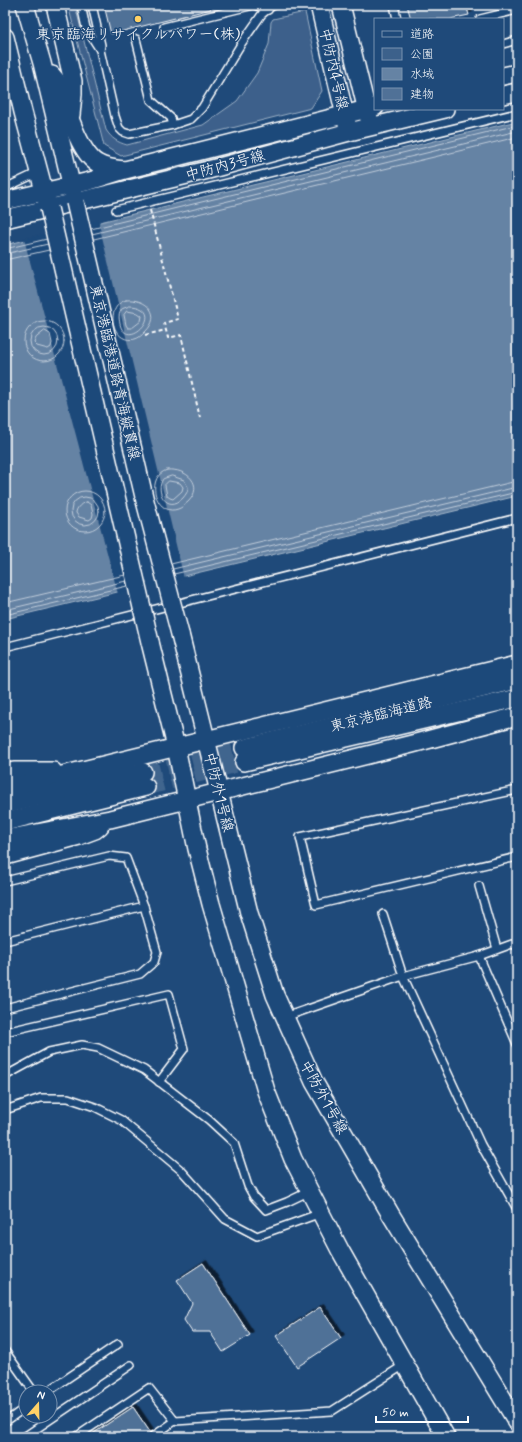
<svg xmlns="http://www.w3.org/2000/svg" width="522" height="1442" font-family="Mynerve,'Klee One',sans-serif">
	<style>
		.green { fill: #3c618b; stroke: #9eb0c5 }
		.water { fill: #6583a4; stroke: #a3b5c8 }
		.pier { fill: #1f4a7a }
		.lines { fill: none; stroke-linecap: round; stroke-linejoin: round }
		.shore { stroke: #c1cddb; stroke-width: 1 }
		.building { fill: #507197; stroke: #fff; filter: url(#shadow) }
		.tertiary-tunnel { stroke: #41658e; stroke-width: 17; stroke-dasharray: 17 8; stroke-linecap: butt }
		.service-casing { stroke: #fff; stroke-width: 10 }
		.tertiary-casing { stroke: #fff; stroke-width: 20 }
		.path { stroke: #fff; stroke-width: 2; stroke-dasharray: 4 3; stroke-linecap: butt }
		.service { stroke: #1f4a7a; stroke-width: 7 }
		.tertiary { stroke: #1f4a7a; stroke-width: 17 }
		.tertiary-bridge-casing { stroke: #fff; stroke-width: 20; stroke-linecap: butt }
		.tertiary-bridge { stroke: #1f4a7a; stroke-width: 17 }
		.poi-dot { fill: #ffd166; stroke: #1f4a7a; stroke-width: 1.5 }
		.labels { text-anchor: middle; stroke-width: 3; stroke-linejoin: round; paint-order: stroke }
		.poi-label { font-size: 15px; fill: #fff; stroke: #1f4a7a }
		.street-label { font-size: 15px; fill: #fff; stroke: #1f4a7a }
	</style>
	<defs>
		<filter id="shadow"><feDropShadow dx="3.5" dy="-3.5" stdDeviation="0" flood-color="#0009"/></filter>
	</defs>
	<rect width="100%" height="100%" fill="#1f4a7a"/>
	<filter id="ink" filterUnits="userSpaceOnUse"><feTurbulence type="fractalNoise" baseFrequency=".025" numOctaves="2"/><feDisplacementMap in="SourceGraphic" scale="8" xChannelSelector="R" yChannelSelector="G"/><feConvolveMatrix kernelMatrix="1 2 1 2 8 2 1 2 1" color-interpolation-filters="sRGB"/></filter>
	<g filter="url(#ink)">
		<!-- green -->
		<path class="green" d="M68,5H75L106,130C112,139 117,142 127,145L203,125L237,101L257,73L269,44L271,22L273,19L305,12L322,91L311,108L121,156L104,146Z"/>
		<!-- water -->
		<polygon class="water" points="517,121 517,496 5,619 5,245"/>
		<!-- pier -->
		<polygon class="pier" points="100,220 99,224 184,578 118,594 24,239"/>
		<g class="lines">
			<!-- shore -->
			<g class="shore">
				<polyline points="91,229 517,125"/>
				<polyline points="92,234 517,131"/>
				<polyline points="94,239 517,137"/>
				<polyline points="5,249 47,239"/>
				<polyline points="5,254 48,244"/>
				<polyline points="5,260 49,250"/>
				<path d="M126,300C147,298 163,315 145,332C142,335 139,338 135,339C113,345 103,307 126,300Z"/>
				<path d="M130,306C134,306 139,307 142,309C159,319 126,349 120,324C119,318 118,314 122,309Z"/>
				<polygon points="127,311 138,313 142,316 141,321 132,328 128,328 126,325 124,315"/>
				<circle cx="44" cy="341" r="20"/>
				<circle cx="44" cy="341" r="14"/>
				<polygon points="45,331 50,334 52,343 51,347 48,349 37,346 34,343 36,338"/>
				<path d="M167,470C187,468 205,485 188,502C185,504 182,508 178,509C156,517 144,477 167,470Z"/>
				<path d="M172,476L184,480L188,487C188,492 186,494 183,498C167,514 154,491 163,479Z"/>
				<polygon points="169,481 180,483 183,487 182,491 173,499 170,498 167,496 165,485"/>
				<circle cx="85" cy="511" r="20"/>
				<circle cx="85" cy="511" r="14"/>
				<path d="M87,502L91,505L93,514L92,518L89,520L79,517L76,513C76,508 82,502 87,502Z"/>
				<polyline points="171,564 517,481"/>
				<polyline points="173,569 517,487"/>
				<polyline points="174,574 517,492"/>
				<polyline points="5,603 125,575"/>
				<polyline points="5,610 126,581"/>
				<polyline points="5,615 127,586"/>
			</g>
		</g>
		<!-- building -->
		<g class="building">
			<polygon points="104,5 211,5 211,9 111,34"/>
			<polygon points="407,5 466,5 469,15 450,19 411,19"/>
			<polygon points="203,1263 250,1335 223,1352 210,1332 192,1332 184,1320 192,1303 177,1280"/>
			<polygon points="320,1307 341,1338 297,1367 276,1336"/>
			<polygon points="133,1407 150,1432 147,1437 88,1437"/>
		</g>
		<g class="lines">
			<!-- tertiary-tunnel -->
			<g class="tertiary-tunnel">
				<polyline points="143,772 244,748"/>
				<polyline points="146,787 244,762"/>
			</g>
			<defs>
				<g id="service">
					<polyline points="81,5 86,28 100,50 115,116 119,128 123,132 129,134 173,125 191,119 202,108 241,44 262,14 272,6 276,5"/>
					<polyline points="92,5 101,45 100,50"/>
					<polyline points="394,5 397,19"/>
					<polyline points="480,19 517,10"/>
					<polyline points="164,27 254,5 268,10"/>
					<polyline points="136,39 151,100 171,118 173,125"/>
					<polyline points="503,44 517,40"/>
					<polyline points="5,188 39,172"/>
					<polyline points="116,210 517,113"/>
					<polyline points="5,647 517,518"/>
					<polyline points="517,790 300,837 316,905 517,857"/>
					<polyline points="5,881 109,856 126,858 144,906 157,952 154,962 140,974 5,1008"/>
					<polyline points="479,886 497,949"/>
					<polyline points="383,914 403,976 479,956 517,1044"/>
					<polyline points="5,941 144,906"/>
					<polyline points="479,956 512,944 517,946"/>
					<polyline points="285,1017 403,976 481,1145 517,1209"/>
					<polyline points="5,1032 169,994 184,1049 159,1082"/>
					<polyline points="5,1076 49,1052 82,1045 98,1048 144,1070 209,1120 234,1143 248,1186 254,1197 266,1210 287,1202 310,1191"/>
					<polyline points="5,1110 41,1098 68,1098 95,1107 121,1120 182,1171 225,1219 257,1236 321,1213"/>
					<polyline points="5,1351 34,1392"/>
					<polyline points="47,1392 118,1344"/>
					<polyline points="5,1422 26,1407"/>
					<polyline points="24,1437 131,1365"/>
					<polyline points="76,1437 149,1388 175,1421 332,1411 404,1365"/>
					<polyline points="152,1437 175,1421"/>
				</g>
				<g id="tertiary">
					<polyline points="25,5 42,63 74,196"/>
					<polyline points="55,5 73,81 73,94 71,115"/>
					<polyline points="319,5 347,124"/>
					<polyline points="341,5 369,119"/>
					<polyline points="5,37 23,112 47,202"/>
					<path d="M52,75L56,80C64,100 78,152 97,163C105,168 114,169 124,170"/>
					<polyline points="503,76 517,73"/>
					<polyline points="503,95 517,92"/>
					<polyline points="5,201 90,181 125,170 375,107"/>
					<polyline points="5,219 208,170 349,132 445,109"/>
					<polyline points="180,634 249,913 275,995 314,1082 391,1215 517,1422"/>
					<polyline points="150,642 176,747 197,849 211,904 266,1091 293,1159 340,1250 446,1437"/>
					<polyline points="244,748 517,680"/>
					<polyline points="244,762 517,698"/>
					<polyline points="5,773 14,771 53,771"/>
					<polyline points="5,789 517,664"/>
					<polyline points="5,805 143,772"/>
					<polyline points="5,822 146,787"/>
					<polyline points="5,839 110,819 412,744 517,716"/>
					<polyline points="5,856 79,836 95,830 100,826"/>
				</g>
			</defs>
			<!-- service casing -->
			<use href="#service" class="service-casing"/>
			<!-- tertiary casing -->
			<use href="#tertiary" class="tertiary-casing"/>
			<!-- path -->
			<g class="path">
				<polyline points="150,210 178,319 164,323 168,338 181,335 200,418"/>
				<polyline points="145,335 166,330"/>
			</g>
			<!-- service -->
			<use href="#service" class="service"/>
			<!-- tertiary -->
			<use href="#tertiary" class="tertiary"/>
			<defs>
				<g id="tertiary-bridge">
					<polyline points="75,202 145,501 180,634"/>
					<polyline points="49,208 150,642"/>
				</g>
			</defs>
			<!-- tertiary-bridge casing -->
			<use href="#tertiary-bridge" class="tertiary-bridge-casing"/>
			<!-- tertiary-bridge -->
			<use href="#tertiary-bridge" class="tertiary-bridge"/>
		</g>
	</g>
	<!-- markers -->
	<circle class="poi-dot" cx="138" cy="19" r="4"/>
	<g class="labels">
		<!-- poi labels -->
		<g class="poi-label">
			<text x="138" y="39">東京臨海リサイクルパワー(株)</text>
		</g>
		<!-- street labels -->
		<g class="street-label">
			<text transform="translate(334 69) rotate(77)" y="5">中防内4号線</text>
			<text transform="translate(225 165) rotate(-15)" y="5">中防内3号線</text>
			<text transform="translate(115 372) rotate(77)" y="5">東京港臨港道路青海縦貫線</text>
			<text transform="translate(381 714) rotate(-14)" y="5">東京港臨海道路</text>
			<text transform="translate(219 792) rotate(76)" y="5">中防外1号線</text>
			<text transform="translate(324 1097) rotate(61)" y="5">中防外1号線</text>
		</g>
	</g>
	<!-- margin -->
	<rect width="522" height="1442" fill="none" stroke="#1f4a7a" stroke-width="20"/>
	<rect x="10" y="10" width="502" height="1422" fill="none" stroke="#fff" stroke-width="1.5" filter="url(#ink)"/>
	<!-- legend -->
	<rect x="374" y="18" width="130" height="92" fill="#1f4a7a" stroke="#7992af"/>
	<rect x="382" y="31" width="20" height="6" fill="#1f4a7a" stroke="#7992af"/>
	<text x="410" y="38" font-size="12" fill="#ffffff">道路</text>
	<rect x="382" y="48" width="20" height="12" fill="#3c618b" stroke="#7992af"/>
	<text x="410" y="58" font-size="12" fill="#ffffff">公園</text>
	<rect x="382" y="68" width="20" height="12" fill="#6583a4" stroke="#7992af"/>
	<text x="410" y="78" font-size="12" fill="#ffffff">水域</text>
	<rect x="382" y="88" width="20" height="12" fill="#507197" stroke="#7992af"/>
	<text x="410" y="98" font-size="12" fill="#ffffff">建物</text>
	<!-- north arrow -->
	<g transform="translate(38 1404) rotate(20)"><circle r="19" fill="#1f4a7a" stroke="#7992af"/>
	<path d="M0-3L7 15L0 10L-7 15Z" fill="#ffd166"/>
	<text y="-6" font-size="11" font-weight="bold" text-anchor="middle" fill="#ffffff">N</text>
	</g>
	<!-- scale -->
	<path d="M376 1416v6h92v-6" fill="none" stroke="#ffffff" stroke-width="2"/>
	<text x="382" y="1416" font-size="12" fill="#ffffff" stroke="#1f4a7a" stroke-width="3" paint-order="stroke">50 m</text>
</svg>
